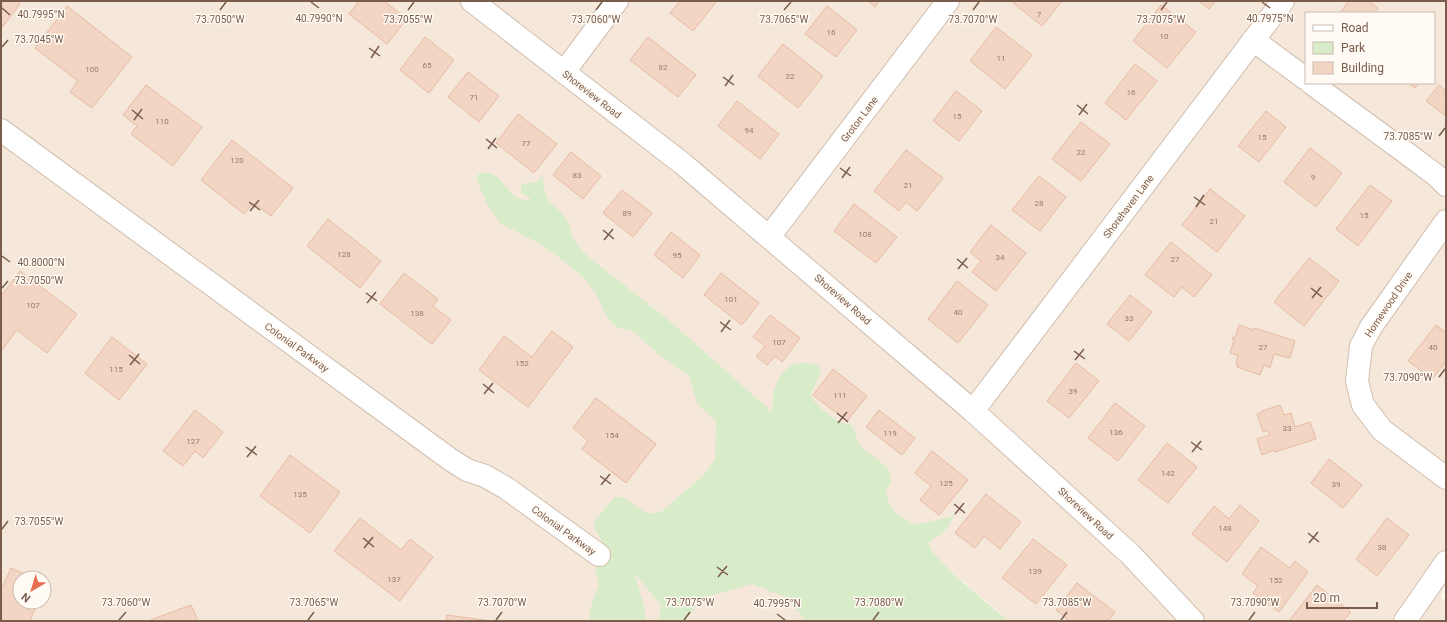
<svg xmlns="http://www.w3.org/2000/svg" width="1447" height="622" font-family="Roboto,sans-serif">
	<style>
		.residential { fill: #f5e8da; fill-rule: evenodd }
		.green { fill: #d8ecc9 }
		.building { fill: #f3d5c3; stroke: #e6bba3 }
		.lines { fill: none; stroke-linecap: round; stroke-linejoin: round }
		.minor-casing { stroke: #d1beb0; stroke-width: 24 }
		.minor { stroke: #fff; stroke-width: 22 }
		.ticks { fill: none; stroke: #7a5c4d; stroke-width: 1.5 }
		.labels { text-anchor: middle; stroke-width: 3; stroke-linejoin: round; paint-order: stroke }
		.number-label { font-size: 8px; fill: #987a6a }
		.street-label { font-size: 10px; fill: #7a5c4d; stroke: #fffaf3 }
		.ticks-label { font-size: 10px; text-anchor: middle; fill: #7a5c4d; stroke: #fffaf3; stroke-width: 3; stroke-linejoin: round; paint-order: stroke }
	</style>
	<rect width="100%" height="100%" fill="#fdf6ec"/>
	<!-- residential -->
	<path class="residential" d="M1,1H1446V572L1441,598L1446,600V621H1419L1416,614L1409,621H1009L943,564L901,621H1ZM1306,13H1434V83H1306ZM20,578H44V602H20Z"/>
	<!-- green -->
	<path class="green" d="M480,173H490L498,178L516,198L529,201L530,198L521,193V184L537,182L543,175L544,188L549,202L561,212L569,224L573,238L585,254L672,323L772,412C773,407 772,401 773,396C776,380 785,362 804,363C809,363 814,365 819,366L821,371L811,395C814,405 831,417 840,422C844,424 848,423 851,425C858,432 854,435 858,442C865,455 885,460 890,474C891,477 891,481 891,483L886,490C887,509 900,516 915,525L950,517L956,512C952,518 949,527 943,532C940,536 930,538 929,543C926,554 997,611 1009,621H806L785,597L752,584L702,598L685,621H660V604L634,573L644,606L646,621H589L591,606L599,585L595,568L602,561L606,548L594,527L596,519L615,497H622L648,514L661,512L705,474L715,459L716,421L697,403L689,376L657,353L633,331L617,327L608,319L595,292L586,280L564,261L538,243L500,223L485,200L476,177Z"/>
	<!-- building -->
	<g class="building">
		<polygon points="1,1 17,1 20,4 1,29"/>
		<polygon points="359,1 384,1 407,19 387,44 349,14"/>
		<polygon points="680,1 717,1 693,31 670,13"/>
		<polygon points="868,1 879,1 875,7"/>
		<polygon points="1013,1 1062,1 1042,26 1012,2"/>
		<polygon points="1199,1 1216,1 1209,9"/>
		<polygon points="1349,1 1369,1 1378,8 1374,13 1340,13"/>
		<polygon points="1161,5 1196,32 1167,68 1133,41"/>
		<polygon points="67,6 132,57 92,108 70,92 78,81 35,48"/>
		<polygon points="827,6 857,30 836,57 805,34"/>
		<polygon points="996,27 1032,55 1005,89 970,61"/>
		<polygon points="425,37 454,60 429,93 400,70"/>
		<polygon points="648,37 696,75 678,97 630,60"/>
		<polygon points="783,44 823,76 798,108 758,76"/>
		<polygon points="1135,64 1157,81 1126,120 1105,103"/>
		<polygon points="468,72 499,96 479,122 448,97"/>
		<polygon points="1408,83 1419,83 1415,88"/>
		<polygon points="146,85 202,127 173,166 131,134 137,126 123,115"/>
		<polygon points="1439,85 1446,91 1446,116 1426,101"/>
		<polygon points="956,91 982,111 959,141 933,121"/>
		<polygon points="737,101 779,134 760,159 718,126"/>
		<polygon points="1266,111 1286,127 1259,162 1238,146"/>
		<polygon points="518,114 557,144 534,173 496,143"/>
		<polygon points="1081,122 1110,144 1081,181 1052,159"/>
		<polygon points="232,140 293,188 271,216 253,203 244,214 201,180"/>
		<polygon points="1310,148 1342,173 1316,207 1284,182"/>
		<polygon points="906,150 943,178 917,211 906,202 899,211 874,191"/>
		<polygon points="571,152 601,176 583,199 553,175"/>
		<polygon points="1039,176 1066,197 1040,231 1012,210"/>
		<polygon points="1370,185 1392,201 1358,246 1336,229"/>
		<polygon points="1210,189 1245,216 1217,252 1182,225"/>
		<polygon points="622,190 652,213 633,237 603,213"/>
		<polygon points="854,204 897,237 876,263 834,231"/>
		<polygon points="328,219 381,261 360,288 307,246"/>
		<polygon points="991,225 1026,253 996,291 972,272 981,261 970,252"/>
		<polygon points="671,232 700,255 683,278 654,255"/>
		<polygon points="1171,242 1212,275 1194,297 1182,287 1174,297 1145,275"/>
		<polygon points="1309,258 1339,281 1304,326 1274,302"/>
		<polygon points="20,271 77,314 47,353 17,330 1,351 1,296"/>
		<polygon points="404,273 438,299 433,306 451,320 432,344 380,304"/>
		<polygon points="721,273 759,303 742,325 704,295"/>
		<polygon points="957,281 988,305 958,343 928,319"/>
		<polygon points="1130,295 1152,312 1129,341 1107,324"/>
		<polygon points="770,315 800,338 782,362 775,356 767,365 756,356 765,346 753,337"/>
		<polygon points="1239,325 1254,330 1255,328 1295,341 1290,358 1274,354 1270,368 1264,365 1260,375 1237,367 1238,364 1236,364 1238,355 1230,353 1234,340 1232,339 1233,337 1235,338"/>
		<polygon points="1436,325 1446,333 1446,362 1432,379 1408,361"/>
		<polygon points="552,331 573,347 528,407 479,370 504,336 532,357"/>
		<polygon points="112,337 147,364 119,400 85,373"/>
		<polygon points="1076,363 1099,381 1069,418 1047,401"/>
		<polygon points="833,369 867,396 847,421 813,395"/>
		<polygon points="596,398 656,444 626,483 582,449 588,441 573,428"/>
		<polygon points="1115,403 1145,426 1118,461 1088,438"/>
		<polygon points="1280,405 1284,415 1291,413 1295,427 1310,422 1316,439 1275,452 1274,450 1262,455 1257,439 1270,435 1268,430 1263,432 1257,414 1262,412 1262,411"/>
		<polygon points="195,410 223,432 203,458 195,451 183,466 163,451"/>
		<polygon points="879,410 915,438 902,455 866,427"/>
		<polygon points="1167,443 1197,467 1168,503 1138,480"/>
		<polygon points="932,451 968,480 939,515 920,500 931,486 915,473"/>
		<polygon points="290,455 340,492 310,533 260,496"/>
		<polygon points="1329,459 1362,485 1343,508 1311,483"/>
		<polygon points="986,494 1021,522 1000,549 984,536 975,548 955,533"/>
		<polygon points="1240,505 1259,521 1227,562 1192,534 1214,506 1229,519"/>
		<polygon points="360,518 401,550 410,539 433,557 400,601 334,551"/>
		<polygon points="1387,518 1409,535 1377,576 1356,559"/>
		<polygon points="1033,539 1067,565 1036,604 1002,578"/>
		<polygon points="1261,547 1290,568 1295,561 1308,572 1279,612 1253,593 1258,586 1242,574"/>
		<polygon points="11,568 33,578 20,578 20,602 38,602 30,621 1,621 1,590"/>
		<polygon points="1077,583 1115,612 1108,621 1070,621 1056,610"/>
		<polygon points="1317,585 1351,612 1343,621 1289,621"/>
		<polygon points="191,605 198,621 148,621"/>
		<polygon points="447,615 491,621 446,621"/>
	</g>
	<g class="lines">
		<defs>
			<g id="minor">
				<polyline points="472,1 683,164 973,411 1130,554 1193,621"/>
				<polyline points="1253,40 1306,79"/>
				<polyline points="564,72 617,1"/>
				<polyline points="1311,83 1413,158 1437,176 1446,185"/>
				<polyline points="1,130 451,460 467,470 485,476 506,488 599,555"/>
				<polyline points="1446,221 1371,327 1361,346 1357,381 1363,405 1382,430 1446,478"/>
				<polyline points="769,237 948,1"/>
				<polyline points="973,411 1283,1"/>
				<polyline points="1405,621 1446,562"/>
			</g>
		</defs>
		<!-- minor casing -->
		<use href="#minor" class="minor-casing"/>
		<!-- minor -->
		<use href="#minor" class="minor"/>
	</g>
	<!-- ticks -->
	<path class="ticks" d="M311,2L319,8M1262,2L1270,8M2,8L10,15M220,10L226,2M408,10L414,2M596,10L602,2M784,10L791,2M973,10L979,2M1161,10L1167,2M2,47L8,40M369,48L380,56M371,58L379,46M723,77L734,85M725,86L733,75M1077,105L1088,114M132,110L143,119M1079,115L1087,104M134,120L142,109M1439,136L1445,128M486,139L497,148M488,149L496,138M840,168L851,176M842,178L850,167M1194,197L1205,205M249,202L260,210M1196,207L1204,195M250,211L259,200M603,230L614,239M604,240L613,229M2,256L10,262M957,259L968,268M958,269L967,258M2,288L8,281M1311,288L1322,297M366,293L377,301M1312,298L1321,287M367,303L376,292M720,322L731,330M721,332L730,320M1074,351L1085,359M129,355L140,364M1075,360L1084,349M130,365L139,354M1439,377L1445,369M483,384L494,393M484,394L493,383M837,413L848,422M838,423L847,412M1191,442L1202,450M246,447L257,455M1192,452L1201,441M247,457L256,446M600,476L611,484M601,485L610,474M954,504L965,513M955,514L964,503M2,529L8,521M1308,533L1319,542M363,538L374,547M1309,543L1318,532M364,548L373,537M717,567L728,575M718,577L727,566M777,614L785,620M119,620L126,612M308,620L314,612M496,620L502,612M684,620L690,612M873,620L879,612M1061,620L1067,612M1249,620L1255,612"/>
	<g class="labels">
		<!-- number labels -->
		<g class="number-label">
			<text x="1039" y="17">7</text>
			<text x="831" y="35">16</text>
			<text x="1164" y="39">10</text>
			<text x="1001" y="61">11</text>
			<text x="427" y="68">65</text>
			<text x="663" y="70">82</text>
			<text x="92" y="72">100</text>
			<text x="790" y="79">22</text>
			<text x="1131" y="95">16</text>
			<text x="474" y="100">71</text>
			<text x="957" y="119">15</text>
			<text x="162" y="124">110</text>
			<text x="749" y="133">94</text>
			<text x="1262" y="140">15</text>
			<text x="526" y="146">77</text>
			<text x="1081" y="155">22</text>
			<text x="237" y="163">120</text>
			<text x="577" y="178">83</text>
			<text x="1313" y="180">9</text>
			<text x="908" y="188">21</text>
			<text x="1039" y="206">28</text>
			<text x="627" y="216">89</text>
			<text x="1364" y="218">15</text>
			<text x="1214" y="224">21</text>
			<text x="865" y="237">108</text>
			<text x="344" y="257">128</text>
			<text x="677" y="258">95</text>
			<text x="1000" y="260">34</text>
			<text x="1175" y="262">27</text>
			<text x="731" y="302">101</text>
			<text x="33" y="308">107</text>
			<text x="958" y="315">40</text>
			<text x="417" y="316">138</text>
			<text x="1129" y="321">33</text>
			<text x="779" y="345">107</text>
			<text x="1263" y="350">27</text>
			<text x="1433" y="350">40</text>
			<text x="522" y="366">152</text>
			<text x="116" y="372">115</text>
			<text x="1073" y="394">39</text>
			<text x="840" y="398">111</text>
			<text x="1287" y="431">33</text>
			<text x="1116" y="435">136</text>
			<text x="890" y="436">119</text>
			<text x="612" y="438">154</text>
			<text x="193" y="444">127</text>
			<text x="1168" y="476">142</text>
			<text x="946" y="486">125</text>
			<text x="1336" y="487">39</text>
			<text x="300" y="497">135</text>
			<text x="1225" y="531">148</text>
			<text x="1382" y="550">38</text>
			<text x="1035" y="574">139</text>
			<text x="394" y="582">137</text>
			<text x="1276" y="583">152</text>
		</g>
		<!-- street labels -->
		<g class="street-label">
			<text transform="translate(592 94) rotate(38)" y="4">Shoreview Road</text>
			<text transform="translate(859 119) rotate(-53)" y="4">Groton Lane</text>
			<text transform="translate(1128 206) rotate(-53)" y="4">Shorehaven Lane</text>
			<text transform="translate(843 299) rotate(41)" y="4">Shoreview Road</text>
			<text transform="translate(1388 304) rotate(-56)" y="4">Homewood Drive</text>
			<text transform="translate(297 347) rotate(36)" y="4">Colonial Parkway</text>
			<text transform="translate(1086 513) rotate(43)" y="4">Shoreview Road</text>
			<text transform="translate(564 530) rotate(36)" y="4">Colonial Parkway</text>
		</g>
	</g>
	<g class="ticks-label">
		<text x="41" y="18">40.7995°N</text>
		<text x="319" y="22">40.7990°N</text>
		<text x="1270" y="22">40.7975°N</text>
		<text x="220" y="23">73.7050°W</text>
		<text x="408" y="23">73.7055°W</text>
		<text x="596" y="23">73.7060°W</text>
		<text x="784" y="23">73.7065°W</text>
		<text x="973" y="23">73.7070°W</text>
		<text x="1161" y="23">73.7075°W</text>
		<text x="39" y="43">73.7045°W</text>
		<text x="1408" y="140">73.7085°W</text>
		<text x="41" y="266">40.8000°N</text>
		<text x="39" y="284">73.7050°W</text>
		<text x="1408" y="381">73.7090°W</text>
		<text x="39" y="525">73.7055°W</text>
		<text x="126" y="606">73.7060°W</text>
		<text x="314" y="606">73.7065°W</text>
		<text x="502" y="606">73.7070°W</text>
		<text x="690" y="606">73.7075°W</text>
		<text x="879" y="606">73.7080°W</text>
		<text x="1067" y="606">73.7085°W</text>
		<text x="1255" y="606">73.7090°W</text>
		<text x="777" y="607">40.7995°N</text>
	</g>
	<!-- border -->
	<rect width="1447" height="622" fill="none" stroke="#7a5c4d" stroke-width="4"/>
	<!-- legend -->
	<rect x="1305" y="12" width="130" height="72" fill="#fffaf3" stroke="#cabbb1"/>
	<rect x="1313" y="25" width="20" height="6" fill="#ffffff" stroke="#cabbb1"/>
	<text x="1341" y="32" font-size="12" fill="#7a5c4d">Road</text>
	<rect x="1313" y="42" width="20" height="12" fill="#d8ecc9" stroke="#cabbb1"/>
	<text x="1341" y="52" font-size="12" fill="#7a5c4d">Park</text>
	<rect x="1313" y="62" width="20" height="12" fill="#f3d5c3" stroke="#cabbb1"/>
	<text x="1341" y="72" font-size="12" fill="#7a5c4d">Building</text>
	<!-- north arrow -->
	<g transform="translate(32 590) rotate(218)"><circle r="19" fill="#fffaf3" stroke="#cabbb1"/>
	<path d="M0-3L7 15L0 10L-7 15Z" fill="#e76f51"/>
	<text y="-6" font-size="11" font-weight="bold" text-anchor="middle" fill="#7a5c4d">N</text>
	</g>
	<!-- scale -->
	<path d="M1307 602v6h70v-6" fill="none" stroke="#7a5c4d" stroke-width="2"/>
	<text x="1313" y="602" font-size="12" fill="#7a5c4d" stroke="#fffaf3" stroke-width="3" paint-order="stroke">20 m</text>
</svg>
